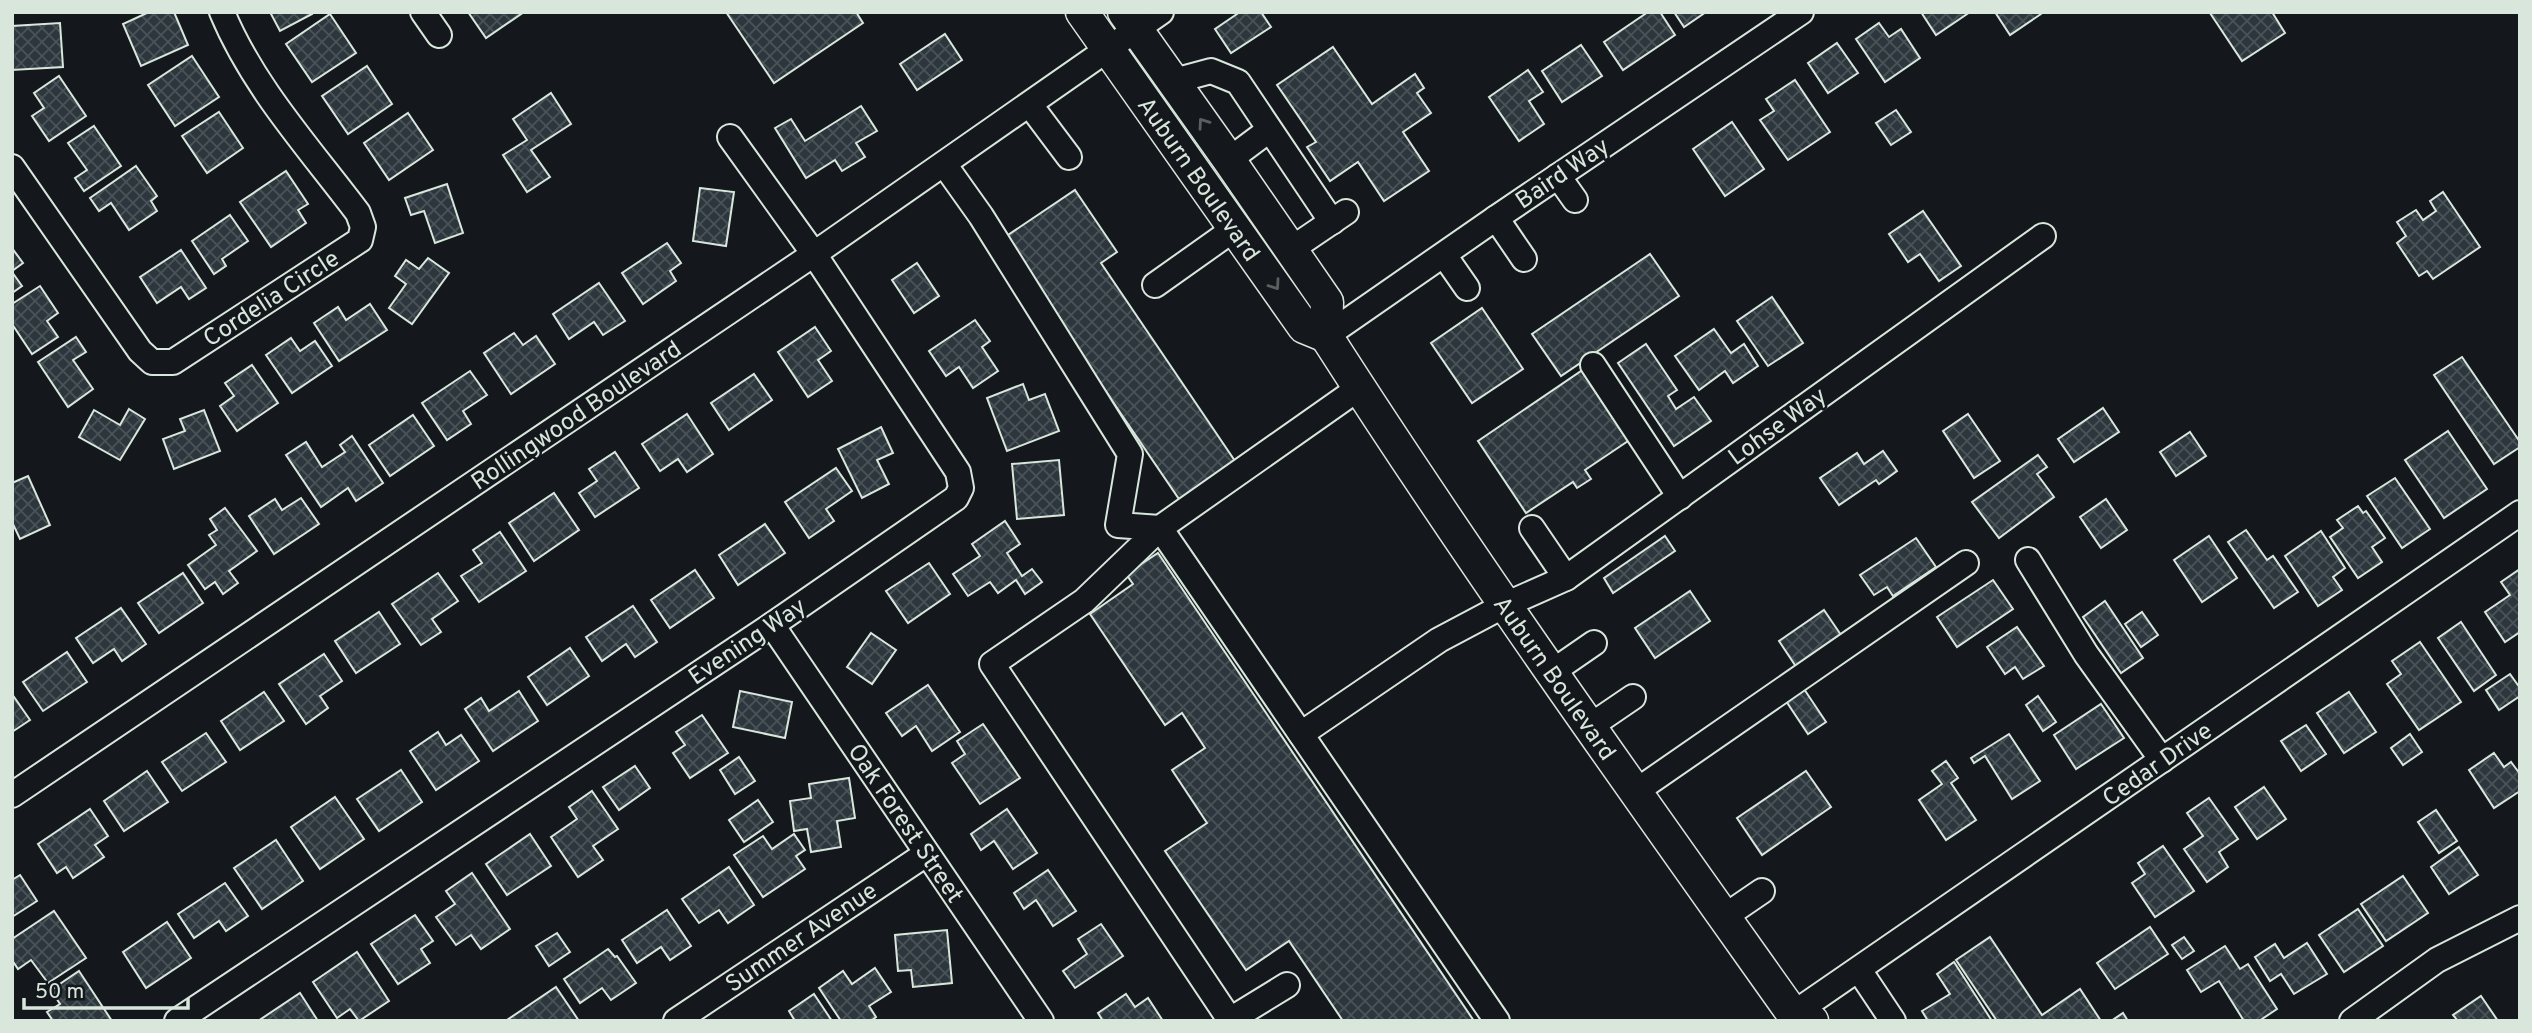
<svg xmlns="http://www.w3.org/2000/svg" width="2532" height="1033" font-family="Overpass,sans-serif">
	<style>
		.building { fill: url(#building-cross-hatch); stroke: #d8e6dc; stroke-width: 2 }
		.lines { fill: none; stroke-linecap: round; stroke-linejoin: round }
		.minor-casing { stroke: #d8e6dc; stroke-width: 28 }
		.major-casing { stroke: #d8e6dc; stroke-width: 35 }
		.minor { stroke: #14181c; stroke-width: 24 }
		.major { stroke: #14181c; stroke-width: 32 }
		.oneway { stroke: #59605f }
		.labels { text-anchor: middle; stroke-width: 5; stroke-linejoin: round; paint-order: stroke }
		.street-label { font-size: 24px; fill: #d8e6dc; stroke: #14181c }
	</style>
	<defs>
		<pattern id="building-cross-hatch" width="8" height="8" patternUnits="userSpaceOnUse" patternTransform="scale(1.75)"><rect width="8" height="8" fill="#2c363c"/><path d="M0 0l8 8M0 8l8-8" fill="none" stroke="#4a5358"/></pattern>
	</defs>
	<rect width="100%" height="100%" fill="#14181c"/>
	<!-- building -->
	<g class="building">
		<polygon points="149,12 174,12 188,45 141,66 123,24"/>
		<polygon points="270,12 311,12 312,14 280,31"/>
		<polygon points="468,12 524,12 486,38"/>
		<polygon points="726,12 856,12 863,23 774,83"/>
		<polygon points="1240,12 1261,12 1271,27 1231,53 1215,29"/>
		<polygon points="1648,12 1660,12 1675,35 1623,70 1604,42"/>
		<polygon points="1674,12 1706,12 1684,27"/>
		<polygon points="1921,12 1970,12 1936,35"/>
		<polygon points="1995,12 2040,12 2041,14 2010,35"/>
		<polygon points="2272,12 2285,33 2242,61 2210,13"/>
		<polygon points="330,14 356,53 312,82 286,44"/>
		<polygon points="60,23 63,67 12,70 12,26"/>
		<polygon points="1879,23 1889,37 1901,29 1920,58 1885,82 1856,39"/>
		<polygon points="945,34 962,60 917,90 900,64"/>
		<polygon points="1837,43 1858,73 1828,93 1808,63"/>
		<polygon points="1581,45 1602,76 1562,102 1542,71"/>
		<polygon points="1333,47 1372,104 1415,74 1424,88 1417,93 1431,113 1403,132 1429,171 1384,201 1358,162 1330,181 1307,147 1316,142 1277,85"/>
		<polygon points="192,56 219,97 175,126 148,85"/>
		<polygon points="367,66 392,104 348,134 322,96"/>
		<polygon points="1528,70 1543,92 1529,101 1544,124 1519,141 1489,97"/>
		<polygon points="59,76 86,116 49,141 32,116 44,108 34,93"/>
		<polygon points="1795,80 1830,132 1788,160 1760,120 1774,111 1766,99"/>
		<polygon points="551,93 571,124 531,150 550,177 527,192 503,155 527,140 513,119"/>
		<polygon points="861,106 877,131 856,143 865,157 842,171 835,160 806,178 775,128 791,119 805,141"/>
		<polygon points="1896,110 1911,132 1891,145 1876,123"/>
		<polygon points="219,112 243,148 207,173 182,136"/>
		<polygon points="408,113 433,150 389,180 364,143"/>
		<polygon points="1732,122 1764,169 1725,196 1693,149"/>
		<polygon points="94,126 121,166 84,191 75,178 87,170 68,143"/>
		<polygon points="136,166 157,196 151,201 157,211 129,230 111,203 99,211 90,198"/>
		<polygon points="286,171 308,204 298,210 306,223 271,247 240,202"/>
		<polygon points="447,184 463,233 435,243 424,211 411,215 405,198"/>
		<polygon points="700,188 734,192 726,246 693,241"/>
		<polygon points="1075,190 1117,252 1101,263 1235,461 1179,499 1002,239"/>
		<polygon points="2443,192 2480,247 2433,279 2427,271 2419,276 2397,243 2406,236 2397,222 2416,210 2423,220 2436,211 2430,201"/>
		<polygon points="1923,211 1961,266 1939,281 1920,254 1908,262 1889,234"/>
		<polygon points="230,215 248,241 222,259 226,266 214,274 192,241"/>
		<polygon points="667,243 681,263 670,271 676,281 643,304 622,273"/>
		<polygon points="12,248 23,263 12,271"/>
		<polygon points="181,250 206,288 189,299 181,287 157,303 140,277"/>
		<polygon points="1650,254 1679,296 1561,376 1532,334"/>
		<polygon points="428,258 449,273 412,324 389,308 406,284 395,276 406,260 419,269"/>
		<polygon points="917,263 939,296 914,313 892,280"/>
		<polygon points="12,272 22,286 12,293"/>
		<polygon points="599,283 625,321 603,335 594,322 569,339 553,314"/>
		<polygon points="40,286 58,313 47,321 58,337 32,354 12,324 12,304"/>
		<polygon points="1772,297 1803,343 1768,366 1737,321"/>
		<polygon points="370,304 387,330 339,361 314,323 338,307 346,320"/>
		<polygon points="1482,308 1523,369 1472,403 1431,343"/>
		<polygon points="975,320 990,341 982,347 998,371 973,388 959,367 946,376 929,351"/>
		<polygon points="815,327 831,351 818,360 832,381 808,397 778,352"/>
		<polygon points="1714,329 1731,353 1744,344 1758,366 1733,383 1725,371 1699,390 1675,356"/>
		<polygon points="514,333 523,345 536,336 555,364 511,394 484,353"/>
		<polygon points="76,337 86,352 73,360 93,389 68,407 38,362"/>
		<polygon points="291,338 300,351 315,341 332,366 292,393 266,355"/>
		<polygon points="1646,344 1677,390 1668,396 1676,409 1694,397 1711,421 1674,446 1618,363"/>
		<polygon points="2462,357 2520,442 2520,447 2494,464 2434,375"/>
		<polygon points="252,365 278,403 237,431 220,406 234,396 225,383"/>
		<polygon points="1587,367 1634,437 1585,470 1591,479 1577,488 1573,482 1526,513 1478,441"/>
		<polygon points="470,371 487,395 463,411 471,424 447,440 422,403"/>
		<polygon points="754,374 772,400 729,430 711,403"/>
		<polygon points="1023,384 1029,400 1045,394 1059,431 1007,451 987,398"/>
		<polygon points="2103,408 2119,432 2074,462 2058,439"/>
		<polygon points="129,409 145,419 120,460 79,437 94,410 120,425"/>
		<polygon points="204,410 220,451 174,469 163,439 185,431 180,419"/>
		<polygon points="687,414 713,454 687,472 678,459 660,471 642,444"/>
		<polygon points="1968,414 2000,461 1974,478 1943,431"/>
		<polygon points="413,415 434,446 390,476 369,445"/>
		<polygon points="881,427 893,453 877,460 889,484 862,498 838,449"/>
		<polygon points="2448,431 2487,489 2444,518 2405,460"/>
		<polygon points="2190,432 2206,456 2176,476 2160,452"/>
		<polygon points="352,436 383,483 356,501 348,488 321,507 286,455 306,442 322,467 345,452 340,445"/>
		<polygon points="1883,451 1897,471 1879,484 1876,480 1839,505 1820,478 1857,453 1864,464"/>
		<polygon points="615,452 639,488 595,517 579,493 597,481 589,469"/>
		<polygon points="2038,455 2047,467 2037,474 2054,497 1999,538 1972,502"/>
		<polygon points="1059,460 1064,515 1017,519 1012,464"/>
		<polygon points="836,468 852,491 826,509 834,521 809,538 785,502"/>
		<polygon points="28,476 50,525 20,539 12,522 12,483"/>
		<polygon points="2395,478 2430,529 2402,548 2367,496"/>
		<polygon points="554,493 579,530 534,561 509,523"/>
		<polygon points="301,498 319,524 274,554 249,516 275,499 282,510"/>
		<polygon points="2106,499 2127,530 2101,548 2080,517"/>
		<polygon points="2358,506 2363,513 2366,511 2385,538 2372,547 2382,562 2358,578 2330,537 2343,528 2337,520"/>
		<polygon points="225,508 257,551 229,571 238,583 223,594 215,582 205,589 188,565 216,545 209,535 217,530 210,519"/>
		<polygon points="1005,521 1020,544 1007,553 1022,576 1032,569 1042,582 1025,594 1016,580 998,593 990,582 968,596 953,574 980,556 972,544"/>
		<polygon points="765,524 785,553 738,585 719,555"/>
		<polygon points="2246,530 2267,560 2273,556 2298,592 2274,608 2228,542"/>
		<polygon points="2321,531 2345,568 2333,577 2342,590 2318,606 2285,556"/>
		<polygon points="500,532 526,571 479,602 461,576 482,563 473,550"/>
		<polygon points="1665,536 1675,551 1613,593 1604,578"/>
		<polygon points="2209,536 2237,578 2202,602 2174,560"/>
		<polygon points="1916,538 1936,567 1893,596 1887,587 1874,595 1860,575"/>
		<polygon points="1158,553 1474,1021 1343,1021 1289,941 1246,970 1165,851 1207,823 1172,770 1205,748 1182,713 1165,725 1090,614 1133,584 1126,574"/>
		<polygon points="929,563 950,594 908,623 886,591"/>
		<polygon points="2520,569 2520,632 2505,642 2485,612 2510,595 2501,582"/>
		<polygon points="695,570 714,598 670,628 651,600"/>
		<polygon points="183,573 203,603 159,633 138,603"/>
		<polygon points="438,573 458,601 432,619 441,632 421,645 392,604"/>
		<polygon points="1993,580 2013,609 1957,647 1937,617"/>
		<polygon points="1690,591 1710,621 1655,658 1635,628"/>
		<polygon points="2105,601 2143,658 2121,673 2083,617"/>
		<polygon points="633,606 657,642 635,657 626,644 602,661 586,637"/>
		<polygon points="121,608 146,644 122,661 114,649 93,663 76,638"/>
		<polygon points="1824,610 1843,638 1797,668 1779,641"/>
		<polygon points="379,612 400,644 356,673 335,641"/>
		<polygon points="2142,612 2158,635 2141,647 2125,624"/>
		<polygon points="2461,622 2496,675 2474,691 2438,638"/>
		<polygon points="2017,627 2044,666 2023,679 2015,667 2005,674 1987,647"/>
		<polygon points="871,633 896,650 872,684 847,667"/>
		<polygon points="2420,642 2461,702 2419,730 2387,684 2401,674 2392,661"/>
		<polygon points="570,648 589,676 547,705 528,677"/>
		<polygon points="67,652 87,682 43,711 23,682"/>
		<polygon points="324,654 342,681 320,696 328,708 306,724 279,684"/>
		<polygon points="2510,674 2520,688 2520,696 2499,710 2486,690"/>
		<polygon points="928,685 960,732 932,751 916,726 902,736 886,713"/>
		<polygon points="1804,689 1826,722 1808,734 1786,701"/>
		<polygon points="519,691 538,721 493,751 465,709 481,698 489,711"/>
		<polygon points="740,691 792,702 785,738 733,727"/>
		<polygon points="264,692 284,721 240,750 221,721"/>
		<polygon points="2349,692 2376,732 2344,753 2317,713"/>
		<polygon points="12,694 30,720 12,732"/>
		<polygon points="2038,696 2056,722 2043,731 2026,705"/>
		<polygon points="2101,704 2124,738 2076,769 2054,735"/>
		<polygon points="702,715 728,753 690,778 673,753 685,745 676,732"/>
		<polygon points="983,724 1020,778 980,804 952,763 965,754 957,741"/>
		<polygon points="2306,725 2326,754 2301,771 2281,741"/>
		<polygon points="438,732 446,745 461,735 479,761 436,790 410,751"/>
		<polygon points="206,733 226,762 182,791 162,762"/>
		<polygon points="2009,734 2040,781 2012,799 1985,756 1974,763 1971,758"/>
		<polygon points="2410,734 2422,752 2403,765 2391,748"/>
		<polygon points="2494,753 2504,767 2511,762 2520,774 2520,791 2494,808 2469,770"/>
		<polygon points="739,757 755,781 735,794 720,770"/>
		<polygon points="1946,761 1958,778 1951,783 1976,820 1946,840 1919,800 1942,784 1932,771"/>
		<polygon points="635,766 650,788 619,810 603,787"/>
		<polygon points="401,770 422,802 379,831 357,799"/>
		<polygon points="147,771 168,802 124,831 104,801"/>
		<polygon points="1806,771 1831,807 1762,855 1737,818"/>
		<polygon points="849,778 855,818 837,821 841,847 811,852 807,829 794,831 790,801 811,798 809,784"/>
		<polygon points="2264,787 2286,819 2257,839 2235,807"/>
		<polygon points="592,791 618,829 593,846 603,860 578,877 551,837 577,819 569,807"/>
		<polygon points="335,797 364,839 320,869 291,827"/>
		<polygon points="2209,798 2238,839 2219,852 2228,867 2207,882 2184,849 2203,836 2187,813"/>
		<polygon points="758,800 773,822 744,842 729,820"/>
		<polygon points="90,809 108,836 95,845 104,857 73,878 66,867 57,873 38,844"/>
		<polygon points="1007,809 1037,853 1013,869 994,841 981,850 971,834"/>
		<polygon points="2436,810 2457,841 2439,853 2418,822"/>
		<polygon points="530,834 551,866 507,895 486,864"/>
		<polygon points="794,834 805,850 796,856 805,869 763,897 734,855 763,836 772,849"/>
		<polygon points="276,840 303,881 262,909 234,868"/>
		<polygon points="2163,846 2194,891 2155,917 2132,883 2145,874 2138,863"/>
		<polygon points="2459,847 2478,875 2449,894 2431,867"/>
		<polygon points="729,867 754,905 728,923 719,910 699,923 682,899"/>
		<polygon points="1048,870 1076,911 1053,926 1036,900 1024,909 1014,893"/>
		<polygon points="472,873 510,929 481,949 471,935 456,945 436,917 455,904 446,891"/>
		<polygon points="20,875 37,901 12,917 12,880"/>
		<polygon points="2403,876 2428,913 2386,941 2361,904"/>
		<polygon points="225,883 248,916 226,931 219,921 194,938 178,914"/>
		<polygon points="2358,909 2383,946 2344,972 2319,935"/>
		<polygon points="667,910 691,946 670,960 661,947 637,963 622,940"/>
		<polygon points="54,911 86,958 48,983 31,960 18,969 12,960 12,939"/>
		<polygon points="415,915 433,941 421,949 430,963 398,984 371,944"/>
		<polygon points="167,922 191,958 146,988 123,952"/>
		<polygon points="1101,924 1123,956 1075,988 1063,971 1087,954 1078,939"/>
		<polygon points="2150,927 2168,954 2115,989 2097,963"/>
		<polygon points="947,930 952,983 913,987 911,970 898,971 895,935"/>
		<polygon points="557,933 570,952 549,966 536,946"/>
		<polygon points="1990,937 2042,1015 2080,989 2101,1021 1997,1021 1956,960"/>
		<polygon points="2184,937 2194,951 2182,959 2172,945"/>
		<polygon points="2307,943 2327,974 2294,994 2281,974 2270,981 2255,957 2275,944 2284,958"/>
		<polygon points="2225,946 2240,969 2248,964 2277,1009 2259,1021 2244,1021 2219,981 2201,992 2187,970"/>
		<polygon points="608,949 615,957 617,956 636,983 611,1000 602,988 580,1003 564,979"/>
		<polygon points="357,952 389,1001 359,1021 350,1009 337,1018 313,982"/>
		<polygon points="1954,962 1992,1021 1928,1021 1922,1011 1950,994 1937,974"/>
		<polygon points="875,968 891,992 869,1006 876,1017 871,1021 841,1021 819,988 843,971 852,984"/>
		<polygon points="79,971 112,1021 53,1021 47,1012 60,1004 51,990"/>
		<polygon points="556,987 579,1021 508,1021 507,1020"/>
		<polygon points="300,993 318,1021 258,1021"/>
		<polygon points="814,994 832,1021 795,1021 789,1011"/>
		<polygon points="1126,994 1135,1007 1148,998 1163,1021 1103,1021 1098,1013"/>
		<polygon points="2481,996 2498,1021 2458,1021 2453,1015"/>
		<polygon points="2123,1013 2128,1021 2111,1021"/>
	</g>
	<g class="lines">
		<defs>
			<g id="minor">
				<polyline points="423,12 439,35"/>
				<polyline points="1174,81 1211,71 1238,82 1332,222"/>
				<polyline points="1030,105 1069,157"/>
				<polyline points="1229,160 1269,130"/>
				<polyline points="944,164 981,216 1130,454 1118,525 1160,528 1084,601 992,664 1230,1020 1287,985"/>
				<path d="M12,167L140,351L152,362H173L360,240L363,227L358,213C310,149 253,87 222,12"/>
				<polyline points="1558,176 1575,200"/>
				<polyline points="1496,218 1524,259"/>
				<polyline points="1290,250 1346,212"/>
				<polyline points="1444,255 1467,288"/>
				<polyline points="1155,285 1234,229"/>
				<polyline points="1326,336 1496,218 1801,12"/>
				<polyline points="1593,365 1680,497"/>
				<polyline points="1359,388 1160,528 1497,1021"/>
				<polyline points="1532,528 1566,578"/>
				<polyline points="2028,560 2086,654 2162,760"/>
				<polyline points="772,625 1041,1021"/>
				<polyline points="1552,672 1594,643"/>
				<polyline points="1589,727 1633,697"/>
				<polyline points="1301,734 1439,640 1505,605 1566,578 2043,236"/>
				<polyline points="1635,792 1966,563"/>
				<polyline points="12,795 814,254 1161,12"/>
				<polyline points="1724,917 1762,891"/>
				<polyline points="1859,970 1893,1021"/>
				<polyline points="1793,1014 2520,513"/>
				<polyline points="177,1021 772,625 956,498 961,488 958,472 814,254 730,137"/>
				<polyline points="676,1021 926,854"/>
				<polyline points="2352,1021 2437,960 2520,918"/>
			</g>
			<g id="major">
				<polyline points="1082,12 1304,327 1326,336"/>
				<path d="M1124,12L1229,160L1327,302L1326,336C1474,567 1634,790 1793,1014L1812,1021"/>
			</g>
		</defs>
		<!-- minor casing -->
		<use href="#minor" class="minor-casing"/>
		<!-- major casing -->
		<use href="#major" class="major-casing"/>
		<!-- minor -->
		<use href="#minor" class="minor"/>
		<!-- major -->
		<use href="#major" class="major"/>
	</g>
	<!-- one-way arrows -->
	<defs><path id="oneway-chevron" d="M-2-3.5L2.5 0L-2 3.5" fill="none" stroke-width="1.6" stroke-linecap="round" stroke-linejoin="round" transform="scale(1.75)"/></defs>
	<g class="oneway">
		<use href="#oneway-chevron" transform="translate(1203 123) rotate(-125)"/>
		<use href="#oneway-chevron" transform="translate(1275 285) rotate(55)"/>
	</g>
	<g class="labels">
		<!-- street labels -->
		<g class="street-label">
			<text transform="translate(1562 173) rotate(-34)" y="8">Baird Way</text>
			<text transform="translate(1199 179) rotate(55)" y="8">Auburn Boulevard</text>
			<text transform="translate(271 298) rotate(-33)" y="8">Cordelia Circle</text>
			<text transform="translate(576 415) rotate(-34)" y="8">Rollingwood Boulevard</text>
			<text transform="translate(1777 426) rotate(-36)" y="8">Lohse Way</text>
			<text transform="translate(747 641) rotate(-34)" y="8">Evening Way</text>
			<text transform="translate(1555 678) rotate(55)" y="8">Auburn Boulevard</text>
			<text transform="translate(2157 764) rotate(-35)" y="8">Cedar Drive</text>
			<text transform="translate(906 823) rotate(56)" y="8">Oak Forest Street</text>
			<text transform="translate(801 937) rotate(-34)" y="8">Summer Avenue</text>
		</g>
	</g>
	<!-- border -->
	<rect width="2532" height="1033" fill="none" stroke="#d8e6dc" stroke-width="28"/>
	<!-- scale -->
	<path d="M24 998v10h164v-10" fill="none" stroke="#d8e6dc" stroke-width="3.5"/>
	<text x="35" y="998" font-size="21" fill="#d8e6dc" stroke="#14181c" stroke-width="5" paint-order="stroke">50 m</text>
</svg>
